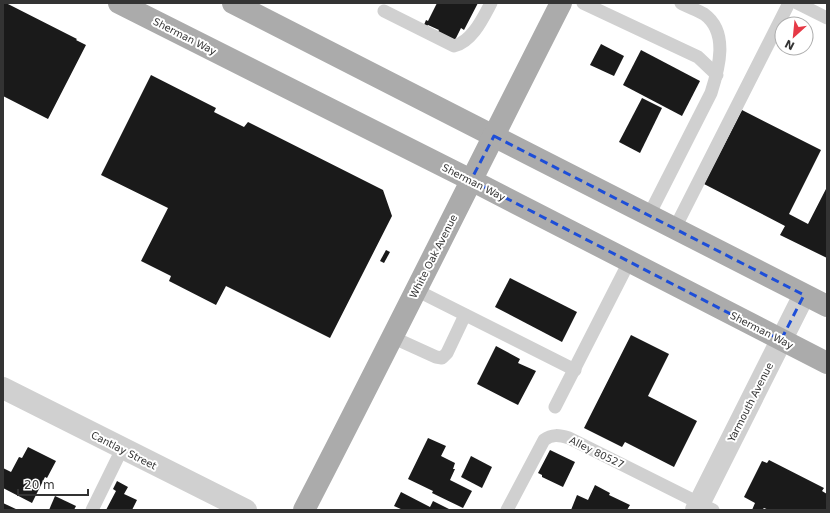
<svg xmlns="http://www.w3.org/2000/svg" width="830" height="513" font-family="'DejaVu Sans',sans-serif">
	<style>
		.building { fill: #1a1a1a }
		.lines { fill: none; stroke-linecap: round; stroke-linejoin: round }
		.lane { stroke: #d0d0d0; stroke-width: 13 }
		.street { stroke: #d0d0d0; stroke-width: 22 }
		.primary { stroke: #ababab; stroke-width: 22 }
		.marked { fill: none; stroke: #1d4ed8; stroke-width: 3; stroke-dasharray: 8 5; stroke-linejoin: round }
		.labels { text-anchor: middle; stroke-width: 4; stroke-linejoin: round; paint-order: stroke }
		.street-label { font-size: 10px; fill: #333; stroke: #fff }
	</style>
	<rect width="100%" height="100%" fill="#fff"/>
	<!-- building -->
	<g class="building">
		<polygon points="3,3 6,3 77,39 76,40 86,45 48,119 3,96"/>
		<polygon points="437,3 478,3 464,30 461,28 455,40 438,32 439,30 428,25 427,26 424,25 426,20 428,21"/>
		<polygon points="601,44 624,56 614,76 590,65"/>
		<polygon points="641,50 700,81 682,116 623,85"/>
		<polygon points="151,75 216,108 214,112 244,127 248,122 383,190 392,216 330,338 226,286 216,305 169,281 171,276 141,261 168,208 101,175"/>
		<polygon points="642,98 662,108 640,153 619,142"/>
		<polygon points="742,110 821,150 789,214 808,224 827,187 827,258 780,235 785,226 704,184"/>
		<polygon points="386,250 390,252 384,263 380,261"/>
		<polygon points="510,278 577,312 562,342 495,307"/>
		<polygon points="631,335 669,354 648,396 697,421 674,467 625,442 622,447 584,428"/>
		<polygon points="496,346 520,359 518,363 536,371 518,405 477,384"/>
		<polygon points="428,438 446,446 441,456 455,463 453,469 455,469 450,480 472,491 463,508 432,493 433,491 408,479"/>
		<polygon points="28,447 56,461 47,478 45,477 32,503 3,488 3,468 11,472 19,457 22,458"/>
		<polygon points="550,450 575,462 563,487 542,477 542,475 538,473"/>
		<polygon points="471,456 492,467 482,488 461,477"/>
		<polygon points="769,460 824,488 822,491 827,494 827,510 769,510 764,508 762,510 752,510 755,503 744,497 762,461 767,463"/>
		<polygon points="117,481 128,487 124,494 137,500 132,510 106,510 116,491 113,489"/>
		<polygon points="595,485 610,493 609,495 630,505 627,510 571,510 577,495 588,500"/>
		<polygon points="401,492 430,507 433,501 451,510 403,510 394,506"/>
		<polygon points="55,496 76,506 74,510 49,510"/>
		<polygon points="3,503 18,510 3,510"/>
	</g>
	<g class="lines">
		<!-- lane -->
		<g class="lane">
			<polyline points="583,3 698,57 717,75"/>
			<polyline points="797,3 827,18"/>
			<path d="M384,11L454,46C472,42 483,18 491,3"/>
			<path d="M649,215L711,93C719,68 729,32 704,14C697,10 688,7 681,3"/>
			<polyline points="675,228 789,3"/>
			<polyline points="416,290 575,370"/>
			<polyline points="392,337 436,357 442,358 447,353 465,315"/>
			<polyline points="555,407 629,262"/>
			<polyline points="92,510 122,449"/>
			<path d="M507,510L544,440C552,434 559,435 569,438L713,510"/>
		</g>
		<!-- street -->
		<g class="street">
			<polyline points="3,388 246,510"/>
			<polyline points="696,510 804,295"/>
		</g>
		<!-- primary -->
		<g class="primary">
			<polyline points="119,3 471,180 827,363"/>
			<polyline points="233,3 827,306"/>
			<path d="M304,510C391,342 475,172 561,3"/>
		</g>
	</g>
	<!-- marked area -->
	<path class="marked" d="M494,136L804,295L781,340L471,180Z"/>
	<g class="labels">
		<!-- street labels -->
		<g class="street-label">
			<text transform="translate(185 36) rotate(27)" y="4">Sherman Way</text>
			<text transform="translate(474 182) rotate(27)" y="4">Sherman Way</text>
			<text transform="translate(433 256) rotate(-63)" y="4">White Oak Avenue</text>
			<text transform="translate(762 330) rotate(27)" y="4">Sherman Way</text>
			<text transform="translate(750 402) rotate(-63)" y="4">Yarmouth Avenue</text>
			<text transform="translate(124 450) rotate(27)" y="4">Cantlay Street</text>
			<text transform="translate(597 452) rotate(26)" y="4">Alley 80527</text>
		</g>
	</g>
	<!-- border -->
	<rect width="830" height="513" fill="none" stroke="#333333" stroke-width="8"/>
	<!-- north arrow -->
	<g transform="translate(794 36) rotate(207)"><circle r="19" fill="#ffffff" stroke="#adadad"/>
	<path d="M0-3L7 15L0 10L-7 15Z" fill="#e63946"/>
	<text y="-6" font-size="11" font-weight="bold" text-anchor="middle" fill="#333333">N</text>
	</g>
	<!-- scale -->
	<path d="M18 489v6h70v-6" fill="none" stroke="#333333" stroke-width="2"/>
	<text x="24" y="489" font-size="12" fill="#333333" stroke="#ffffff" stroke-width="3" paint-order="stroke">20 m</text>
</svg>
